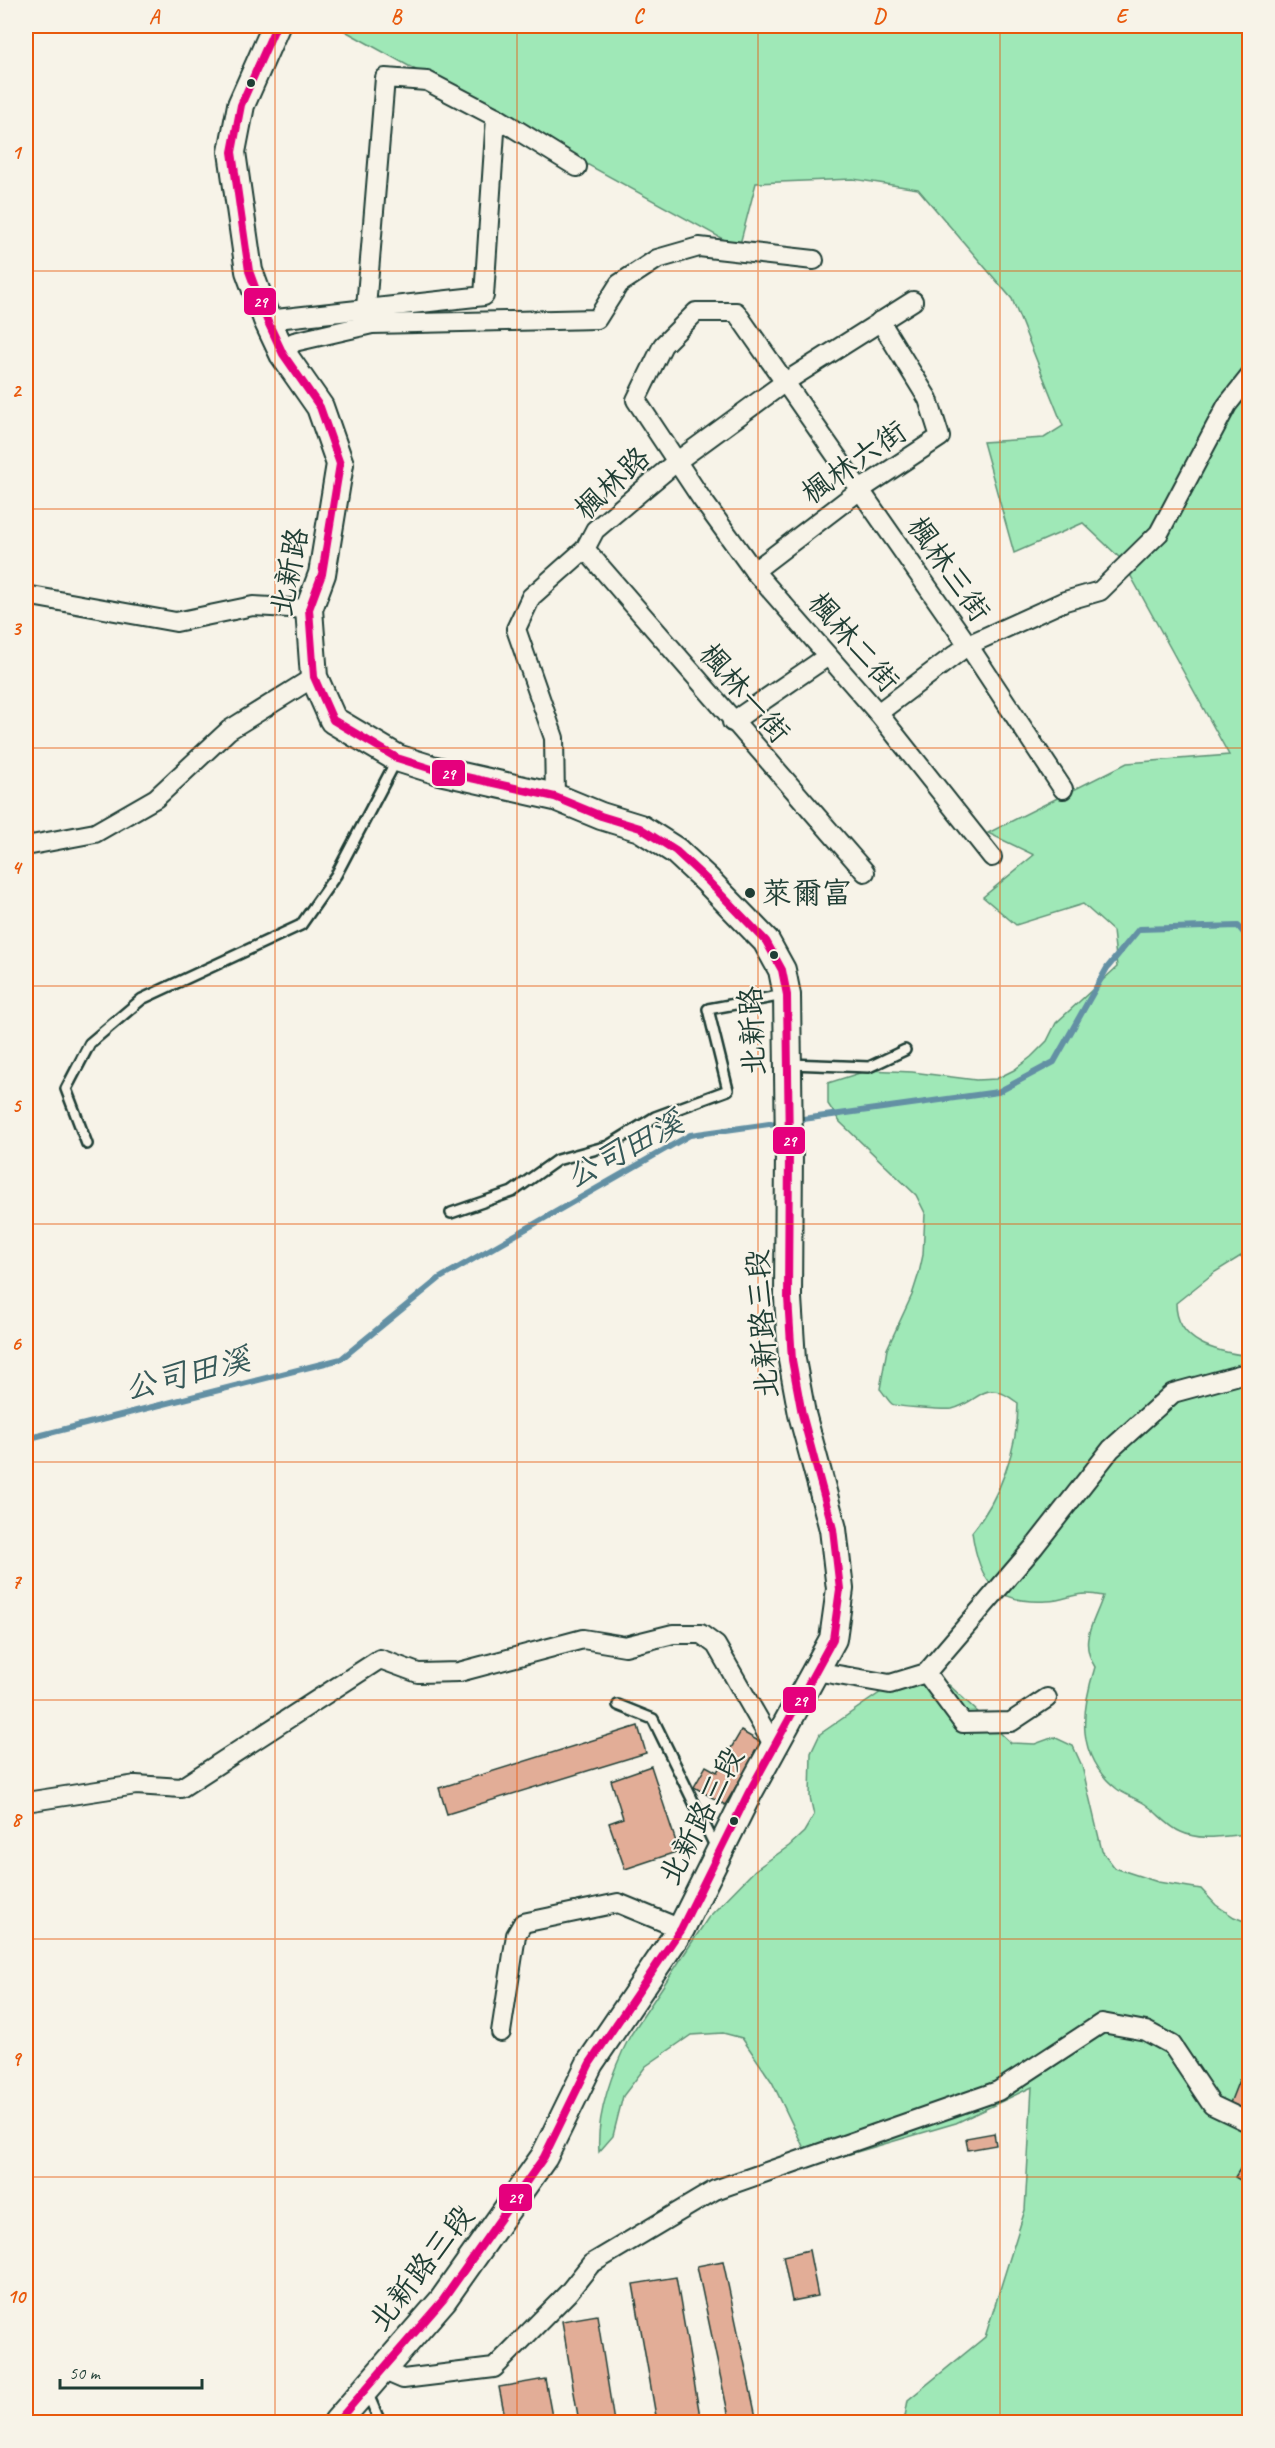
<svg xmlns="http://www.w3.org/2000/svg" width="1275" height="2448" font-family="Caveat,'LXGW WenKai TC',sans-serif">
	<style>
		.green { fill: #9fe8b7; stroke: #5f9276; stroke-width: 1.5 }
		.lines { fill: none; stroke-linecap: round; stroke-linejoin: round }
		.stream { stroke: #6390a4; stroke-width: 6 }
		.building { fill: #e2ad97; stroke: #1f3d34; stroke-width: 1.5 }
		.service-casing { stroke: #1f3d34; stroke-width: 14 }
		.minor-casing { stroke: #1f3d34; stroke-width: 22 }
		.secondary-casing { stroke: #1f3d34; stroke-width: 30 }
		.service { stroke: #f7f3e8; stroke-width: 9 }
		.minor { stroke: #f7f3e8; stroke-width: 18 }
		.secondary { stroke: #f7f3e8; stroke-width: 26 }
		.bus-1-casing { stroke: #f7f3e8; stroke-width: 12 }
		.bus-1 { stroke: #e5007d; stroke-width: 8 }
		.grid { fill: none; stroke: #e8590c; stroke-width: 1.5; stroke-opacity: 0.55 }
		.bus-dot { fill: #1f3d34; stroke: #f7f3e8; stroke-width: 2 }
		.labels { text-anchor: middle; stroke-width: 4.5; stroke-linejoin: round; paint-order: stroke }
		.street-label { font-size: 30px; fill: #1f3d34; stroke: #f7f3e8 }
		.poi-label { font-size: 30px; fill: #1f3d34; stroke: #f7f3e8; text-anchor: start }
		.water-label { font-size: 32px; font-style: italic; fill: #365959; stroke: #f7f3e8 }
		.line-badge { stroke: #f7f3e8; stroke-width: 2 }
		.badge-label { font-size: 16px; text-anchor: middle; font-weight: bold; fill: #fff }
		.neatline { fill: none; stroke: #e8590c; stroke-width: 2 }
		.grid-label { font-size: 20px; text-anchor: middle; font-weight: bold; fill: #e8590c }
	</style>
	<rect width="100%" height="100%" fill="#f7f3e8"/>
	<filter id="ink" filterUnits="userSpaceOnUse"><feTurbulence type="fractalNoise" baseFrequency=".0167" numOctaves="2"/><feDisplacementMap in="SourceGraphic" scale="12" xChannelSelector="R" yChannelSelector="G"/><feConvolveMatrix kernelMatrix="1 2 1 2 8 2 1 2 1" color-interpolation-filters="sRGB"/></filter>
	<g filter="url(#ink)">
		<!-- green -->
		<g class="green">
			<path d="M336,26H1249V1251L1215,1272L1176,1303C1176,1343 1217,1352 1249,1356V1834C1228,1835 1202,1842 1181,1832C1168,1827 1157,1812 1145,1804C1136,1798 1125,1795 1117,1789C1075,1756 1081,1712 1095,1667C1078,1640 1094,1624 1103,1596C1073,1590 1071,1600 1047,1601C994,1604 979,1581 972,1532C1000,1498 1018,1448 1018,1403C982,1376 983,1401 952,1409C946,1410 896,1407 892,1404C888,1401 884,1393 880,1389L887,1349L912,1295L919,1273L923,1255L925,1213L916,1195L840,1122L828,1104V1083L869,1070L912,1072L976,1080L996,1079L1014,1070L1031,1057L1047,1041L1056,1023L1117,967L1113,931L1083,904L1016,925L983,897L1034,855L988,833L1127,763L1229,755L1122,560L1083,523L1014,553L983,442L1044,438L1063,426L1012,299L918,189L853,179L756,183L739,248Z"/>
			<path d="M928,1680L949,1685L1011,1743L1035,1744L1054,1737L1073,1746L1082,1766L1102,1851L1115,1868L1158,1882L1201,1889L1216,1905L1234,1917L1249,1923V2422H904L908,2400L985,2337L1025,2210L1032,2087L956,2123L812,2165L772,2082L742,2038L723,2033L691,2035L646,2066L623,2096L613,2136L599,2152C596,2114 613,2069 630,2036L708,1918L755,1870L789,1846L804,1832L814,1815L810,1797L811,1753L820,1734L887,1688Z"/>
		</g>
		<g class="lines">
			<!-- stream -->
			<g class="stream">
				<polyline points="796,1120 998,1092 1054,1062 1107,968 1139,929 1238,926 1250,940"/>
				<polyline points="26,1439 341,1359 440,1278 690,1135 783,1122"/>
			</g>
		</g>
		<!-- building -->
		<g class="building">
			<polygon points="638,1726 646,1753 447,1814 439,1788"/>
			<polygon points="741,1731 762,1743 725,1805 694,1787 706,1766 717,1772"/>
			<polygon points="651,1766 679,1851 625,1869 609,1823 623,1818 611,1780"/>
			<polygon points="1239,2080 1250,2084 1250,2111 1230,2103"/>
			<polygon points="994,2133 996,2145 968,2150 966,2138"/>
			<polygon points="1250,2153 1250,2186 1235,2177"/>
			<polygon points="809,2250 818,2296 792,2301 783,2256"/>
			<polygon points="723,2261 757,2422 730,2422 697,2266"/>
			<polygon points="676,2277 701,2422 657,2422 633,2284"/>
			<polygon points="597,2315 614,2422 579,2422 562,2321"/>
			<polygon points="545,2379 553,2422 506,2422 499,2387"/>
		</g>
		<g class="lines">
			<defs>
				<g id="service">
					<polyline points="790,1064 869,1067 905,1050"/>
					<polyline points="87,1144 66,1089 90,1043 142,999 301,925 336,875 397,759"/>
					<polyline points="451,1213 512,1192 557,1160 608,1146 655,1117 728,1090 708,1009 784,995"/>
					<polyline points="618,1705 653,1719 716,1848"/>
					<polyline points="367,2392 380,2422"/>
				</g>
				<g id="minor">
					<polyline points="366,308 385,78 427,81 496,117 577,167"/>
					<polyline points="267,320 484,296 496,117"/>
					<polyline points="283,354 294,342 372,324 597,319 619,284 657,259 699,247 814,260"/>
					<polyline points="585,549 865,872"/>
					<polyline points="754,571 860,490 940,437 928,399 880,321"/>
					<polyline points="26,595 176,622 253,606 309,609"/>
					<polyline points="878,713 968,645 1065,601 1100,591 1159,533 1227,405 1250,376"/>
					<polyline points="732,722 828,656"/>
					<polyline points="555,797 554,738 516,629 531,597 585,549 595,530 676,462 785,382 913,301"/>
					<polyline points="26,846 95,833 156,798 229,730 314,677"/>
					<polyline points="992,857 878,713 754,571 701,498 636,400 663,345 696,312 736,312 968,645 1063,789"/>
					<polyline points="815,1671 890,1684 926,1673 1034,1547 1111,1449 1173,1393 1250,1372"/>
					<polyline points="926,1673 963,1723 1011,1722 1047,1698"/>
					<polyline points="26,1802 136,1785 181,1788 380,1659 418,1673 459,1672 583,1639 625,1646 673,1634 701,1634 716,1645 774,1746"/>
					<polyline points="501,2032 516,1935 523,1923 618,1903 681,1929"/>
					<polyline points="382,2370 403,2379 494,2368 568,2293 591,2264 715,2190 998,2091 1102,2023 1146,2031 1172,2045 1212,2105 1250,2123"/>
				</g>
				<polyline id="secondary" points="276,26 241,105 232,152 249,271 267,320 283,354 320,407 340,464 322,574 309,609 314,677 333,720 397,758 435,770 555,797 601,816 640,828 676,851 707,880 766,941 782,970 787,995 789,1149 788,1298 792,1360 802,1414 833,1529 840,1589 833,1639 748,1794 681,1929 590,2063 544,2157 443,2300 337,2422"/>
			</defs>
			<!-- service casing -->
			<use href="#service" class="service-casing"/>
			<!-- minor casing -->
			<use href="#minor" class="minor-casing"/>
			<!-- secondary casing -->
			<use href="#secondary" class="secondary-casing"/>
			<!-- service -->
			<use href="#service" class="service"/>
			<!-- minor -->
			<use href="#minor" class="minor"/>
			<!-- secondary -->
			<use href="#secondary" class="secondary"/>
			<defs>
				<polyline id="bus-1" points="276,26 241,105 232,152 249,271 267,320 283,354 320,407 340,464 322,574 309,609 314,677 333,720 397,758 435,770 555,797 601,816 640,828 676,851 707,880 766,941 782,970 787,995 789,1149 788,1298 792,1360 802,1414 833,1529 840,1589 833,1639 748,1794 681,1929 590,2063 544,2157 443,2300 337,2422"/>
			</defs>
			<!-- bus-1 casing -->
			<use href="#bus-1" class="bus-1-casing"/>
			<!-- bus-1 -->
			<use href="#bus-1" class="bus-1"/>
		</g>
	</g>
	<!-- grid -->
	<path class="grid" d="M275,26V2422M517,26V2422M758,26V2422M1000,26V2422M26,271H1250M26,509H1250M26,748H1250M26,986H1250M26,1224H1250M26,1462H1250M26,1700H1250M26,1939H1250M26,2177H1250"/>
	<!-- markers -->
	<g class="bus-dot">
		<circle cx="251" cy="83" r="5"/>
		<circle cx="750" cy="893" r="6"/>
		<circle cx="774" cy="955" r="5"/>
		<circle cx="734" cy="1821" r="5"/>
	</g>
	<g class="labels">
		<!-- street labels -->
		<g class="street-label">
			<text transform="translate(854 462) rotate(-35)" y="10">楓林六街</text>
			<text transform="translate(612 483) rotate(-43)" y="10">楓林路</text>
			<text transform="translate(949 569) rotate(55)" y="10">楓林三街</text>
			<text transform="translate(289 572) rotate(-79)" y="10">北新路</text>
			<text transform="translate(854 642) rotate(49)" y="10">楓林二街</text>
			<text transform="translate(745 693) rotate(49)" y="10">楓林一街</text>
			<text transform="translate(752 1031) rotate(-93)" y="10">北新路</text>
			<text transform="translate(762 1324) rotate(-94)" y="10">北新路三段</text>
			<text transform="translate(701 1816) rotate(-63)" y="10">北新路三段</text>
			<text transform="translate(421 2268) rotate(-52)" y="10">北新路三段</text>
		</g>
		<!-- poi labels -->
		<g class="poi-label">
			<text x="762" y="903">萊爾富</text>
		</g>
		<!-- water labels -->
		<g class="water-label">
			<text transform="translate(624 1149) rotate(-28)" y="11">公司田溪</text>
			<text transform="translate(187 1373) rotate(-14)" y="11">公司田溪</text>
		</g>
	</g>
	<g class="line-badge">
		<rect x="243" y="287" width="34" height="29" rx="6" fill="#e5007d"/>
		<rect x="431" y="759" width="35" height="28" rx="6" fill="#e5007d"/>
		<rect x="772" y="1126" width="34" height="29" rx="6" fill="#e5007d"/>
		<rect x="782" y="1686" width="35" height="28" rx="6" fill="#e5007d"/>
		<rect x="498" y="2183" width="35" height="29" rx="6" fill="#e5007d"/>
	</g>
	<g class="badge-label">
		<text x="260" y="307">29</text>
		<text x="448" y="779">29</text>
		<text x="789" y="1146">29</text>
		<text x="800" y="1706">29</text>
		<text x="515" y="2203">29</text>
	</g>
	<!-- margin -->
	<rect width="1275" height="2448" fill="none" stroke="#f7f3e8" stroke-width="66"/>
	<!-- scale -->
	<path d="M60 2379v9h142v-9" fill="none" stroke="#1f3d34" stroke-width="3"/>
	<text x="69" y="2379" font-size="18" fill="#1f3d34" stroke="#f7f3e8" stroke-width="4.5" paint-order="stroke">50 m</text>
	<rect x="33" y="33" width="1209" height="2382" class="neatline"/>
	<g class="grid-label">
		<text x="154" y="23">A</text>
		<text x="396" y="23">B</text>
		<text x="638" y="23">C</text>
		<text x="879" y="23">D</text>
		<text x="1121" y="23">E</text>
		<text x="16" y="159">1</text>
		<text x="16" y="397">2</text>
		<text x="16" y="635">3</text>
		<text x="16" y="874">4</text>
		<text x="16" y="1112">5</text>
		<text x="16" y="1350">6</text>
		<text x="16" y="1588">7</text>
		<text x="16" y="1826">8</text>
		<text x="16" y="2065">9</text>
		<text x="16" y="2303">10</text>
	</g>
</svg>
